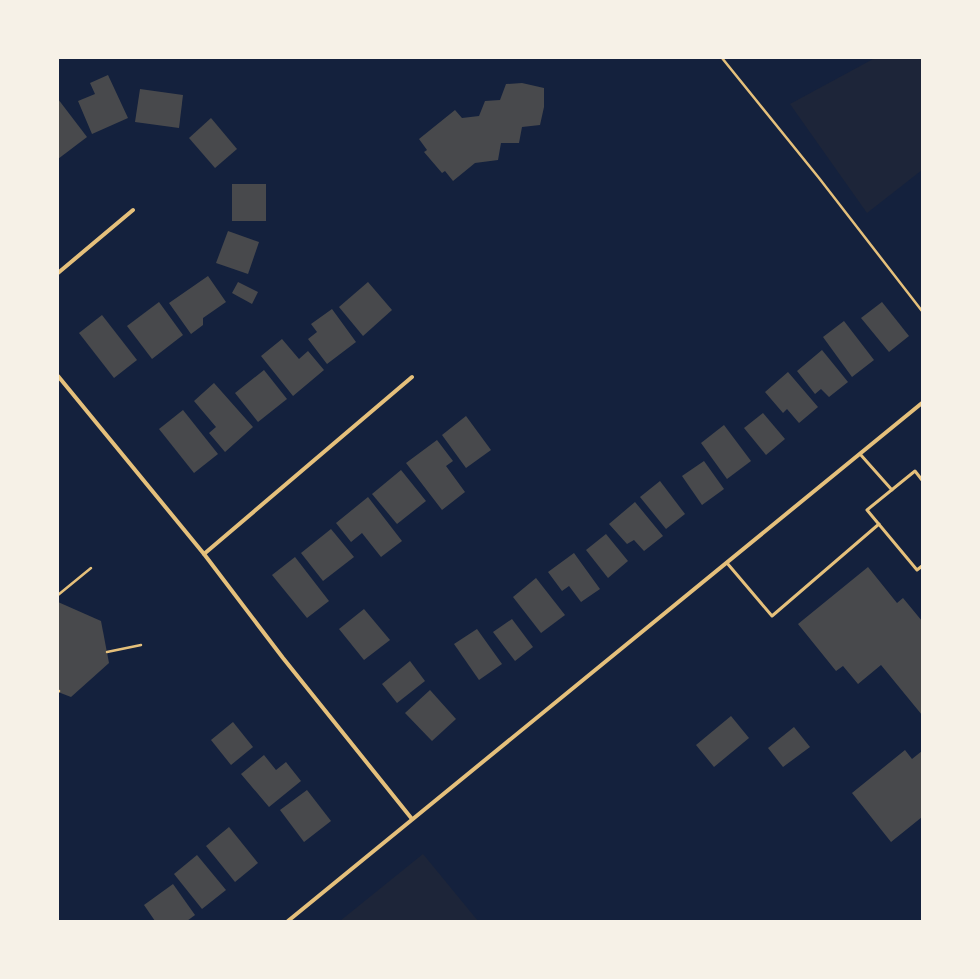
<svg xmlns="http://www.w3.org/2000/svg" width="980" height="979" font-family="Figtree,sans-serif">
	<style>
		.green { fill: #1d2539 }
		.building { fill: #48494c }
		.lines { fill: none; stroke-linecap: round; stroke-linejoin: round }
		.path { stroke: #e5c07b; stroke-width: 2.5 }
		.service { stroke: #e5c07b; stroke-width: 3 }
		.minor { stroke: #e5c07b; stroke-width: 4 }
	</style>
	<rect width="100%" height="100%" fill="#14213d"/>
	<!-- green -->
	<g class="green">
		<polygon points="875,58 922,58 922,170 867,213 790,104"/>
		<polygon points="423,854 478,921 340,921"/>
	</g>
	<!-- building -->
	<g class="building">
		<polygon points="108,75 128,118 92,134 78,101 95,94 90,83"/>
		<polygon points="522,83 544,88 544,107 540,125 522,127 519,143 501,143 498,160 475,163 453,181 445,171 442,173 424,152 427,150 419,139 455,110 462,118 479,116 485,101 500,100 506,84"/>
		<polygon points="140,89 183,95 179,128 135,122"/>
		<polygon points="58,99 87,137 58,159"/>
		<polygon points="211,118 237,149 215,168 189,138"/>
		<rect x="232" y="184" width="34" height="37"/>
		<polygon points="228,231 259,242 248,274 216,263"/>
		<polygon points="208,276 226,302 203,318 203,325 191,334 169,303"/>
		<polygon points="238,282 258,292 252,304 232,293"/>
		<polygon points="368,282 392,310 363,336 339,307"/>
		<polygon points="159,302 183,335 152,359 127,326"/>
		<polygon points="882,302 909,336 889,352 861,318"/>
		<polygon points="332,309 356,342 327,364 308,339 317,332 311,324"/>
		<polygon points="102,315 137,360 114,378 79,333"/>
		<polygon points="844,321 874,360 852,377 823,337"/>
		<polygon points="282,339 299,359 308,351 324,370 293,396 261,356"/>
		<polygon points="822,350 848,382 829,397 821,389 815,394 797,371"/>
		<polygon points="264,370 287,399 258,422 235,393"/>
		<polygon points="788,372 818,407 799,423 787,409 783,413 765,392"/>
		<polygon points="214,383 253,427 225,452 209,433 216,427 194,401"/>
		<polygon points="183,410 218,454 194,473 159,429"/>
		<polygon points="763,413 785,439 766,455 744,428"/>
		<polygon points="466,416 491,450 466,468 442,435"/>
		<polygon points="724,425 751,461 727,479 701,443"/>
		<polygon points="437,440 453,461 446,466 465,492 442,510 406,463"/>
		<polygon points="704,461 724,489 702,505 682,476"/>
		<polygon points="401,470 426,501 397,524 372,494"/>
		<polygon points="660,481 685,514 666,529 640,497"/>
		<polygon points="368,497 402,541 381,557 362,533 351,542 336,523"/>
		<polygon points="635,502 663,536 644,551 634,540 627,544 609,524"/>
		<polygon points="331,529 354,557 323,581 301,553"/>
		<polygon points="606,534 628,561 608,578 586,550"/>
		<polygon points="574,553 600,589 581,602 569,586 562,591 548,572"/>
		<polygon points="295,557 329,601 307,618 272,575"/>
		<polygon points="868,567 897,603 903,598 922,621 922,715 881,665 858,684 843,666 836,671 798,624"/>
		<polygon points="536,578 565,615 541,633 513,597"/>
		<polygon points="58,602 101,621 109,663 71,697 58,692"/>
		<polygon points="364,609 390,640 364,660 339,629"/>
		<polygon points="512,619 533,647 515,661 493,632"/>
		<polygon points="477,629 502,664 479,680 454,644"/>
		<polygon points="410,661 425,681 397,703 382,684"/>
		<polygon points="430,690 456,719 432,741 405,713"/>
		<polygon points="731,716 749,738 714,767 696,745"/>
		<polygon points="233,722 253,747 231,765 211,740"/>
		<polygon points="794,727 810,747 783,767 768,748"/>
		<polygon points="905,750 912,759 922,751 922,817 891,842 852,793"/>
		<polygon points="264,755 276,770 286,762 301,781 269,807 241,774"/>
		<polygon points="307,790 331,821 304,842 280,810"/>
		<polygon points="229,827 258,863 235,882 206,846"/>
		<polygon points="197,855 226,890 202,909 174,874"/>
		<polygon points="173,884 195,915 187,921 155,921 144,905"/>
	</g>
	<g class="lines">
		<!-- path -->
		<g class="path">
			<polyline points="722,58 819,178 922,311"/>
			<polyline points="58,595 91,568"/>
			<polyline points="107,652 141,645"/>
			<polyline points="58,692 59,691"/>
		</g>
		<!-- service -->
		<g class="service">
			<polyline points="860,454 892,490"/>
			<polyline points="922,480 915,471 867,510 917,570 922,566"/>
			<polyline points="727,563 772,616 879,524"/>
		</g>
		<!-- minor -->
		<g class="minor">
			<polyline points="58,273 133,210"/>
			<polyline points="58,376 204,554 283,658 412,819"/>
			<polyline points="204,554 412,377"/>
			<polyline points="288,921 922,403"/>
		</g>
	</g>
	<!-- border -->
	<rect width="980" height="979" fill="none" stroke="#f6f1e7" stroke-width="118"/>
</svg>
